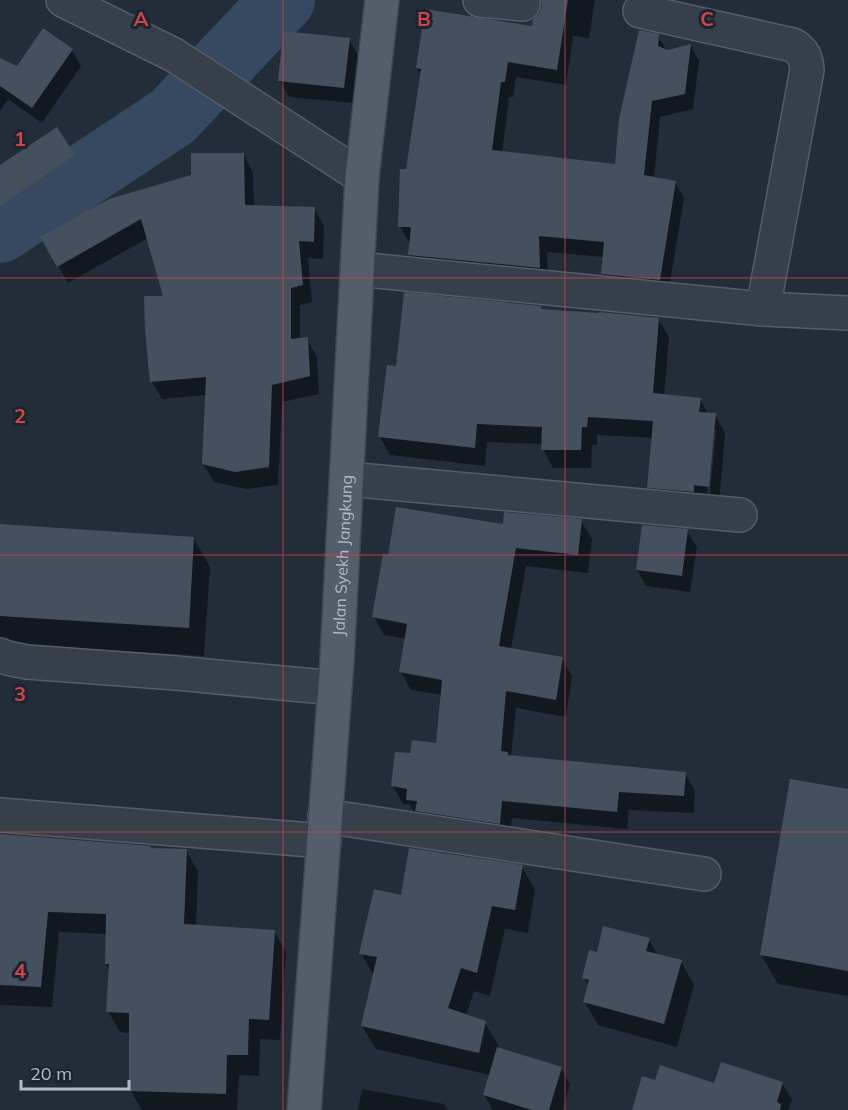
<svg xmlns="http://www.w3.org/2000/svg" width="848" height="1110" font-family="Mulish,sans-serif">
	<style>
		.shadow { fill: #0007; fill-rule: evenodd }
		.lines { fill: none; stroke-linecap: round; stroke-linejoin: round }
		.river { stroke: #364961; stroke-width: 64 }
		.building { fill: #44505e }
		.minor-casing { stroke: #545d68; stroke-width: 36 }
		.major-casing { stroke: #3f4853; stroke-width: 36 }
		.minor { stroke: #363f4a; stroke-width: 33 }
		.major { stroke: #545e6a; stroke-width: 33 }
		.grid { fill: none; stroke: #cf4548; stroke-width: 1.5; stroke-opacity: 0.55 }
		.labels { text-anchor: middle; stroke-width: 6; stroke-linejoin: round; paint-order: stroke }
		.street-label { font-size: 16px; fill: #b1bac6; stroke: #1c242f }
		.grid-label { font-size: 20px; text-anchor: middle; font-weight: bold; fill: #cf4548; stroke: #1c242f; stroke-width: 6; stroke-linejoin: round; paint-order: stroke }
	</style>
	<rect width="100%" height="100%" fill="#232d3a"/>
	<!-- shadow -->
	<g class="shadow">
		<polygon points="541,0 595,0 589,38 573,36 566,85 516,77 513,97 509,97 502,153 616,166 658,36 667,51 691,46 699,61 693,109 660,117 654,178 675,182 684,198 668,295 612,290 603,274 604,257 547,252 548,283 419,270 410,255 411,242 409,242 400,226 421,75 417,68 533,28 543,6"/>
		<polygon points="349,39 358,56 353,103 289,97 280,81"/>
		<polygon points="72,50 81,66 42,123 8,99 0,111 0,59 17,67"/>
		<polygon points="56,129 83,172 9,222 7,219 0,223 0,167"/>
		<polygon points="243,154 253,172 254,207 314,208 324,226 323,259 308,258 312,302 300,305 300,340 307,339 317,357 319,394 282,402 278,485 246,489 214,482 203,464 206,395 162,399 152,382 165,298 148,238 68,283 43,238"/>
		<path d="M542,311L658,319L669,337L664,396L700,399L708,414L715,415L725,433L719,505L659,506L649,487L653,438L597,435V445H592L591,468H553L543,449V444L487,442L485,466L390,455L380,437L397,368ZM713,430H716L710,494H707Z"/>
		<polygon points="581,521 592,539 588,573 526,566 511,649 562,658 572,676 566,717 516,708 511,756 685,773 695,791 694,813 629,810 627,829 512,818 509,841 417,818 410,805 403,804 393,786 412,755 437,745 442,695 411,690 401,672 406,639 384,635 374,617 504,526"/>
		<polygon points="0,526 194,539 210,567 204,656 0,643"/>
		<polygon points="687,531 697,547 690,592 646,586 637,570"/>
		<polygon points="848,791 848,996 778,984 761,955"/>
		<polygon points="0,835 152,850 186,851 198,871 196,926 274,931 286,952 280,1040 260,1039 259,1076 239,1075 237,1110 142,1110 130,1090 130,1033 120,1032 108,1011 110,971 106,964 107,934 59,932 52,1007 0,1005"/>
		<polygon points="522,867 535,890 528,933 505,929 490,996 474,991 466,1016 485,1023 499,1046 498,1049 561,1068 570,1084 563,1110 493,1110 484,1095 490,1075 376,1049 362,1026 374,976 361,953 402,897"/>
		<polygon points="649,940 658,955 681,962 694,985 677,1047 598,1025 585,1002 589,987 584,978 598,954"/>
		<polygon points="656,1082 715,1084 782,1083 792,1100 788,1110 634,1110"/>
		<polygon points="362,1089 444,1104 448,1110 358,1110"/>
	</g>
	<g class="lines">
		<!-- river -->
		<polyline class="river" points="0,231 172,117 283,0"/>
	</g>
	<!-- building -->
	<g class="building">
		<polygon points="541,0 568,0 557,70 508,62 505,82 501,82 492,150 615,164 619,119 639,30 659,34 658,46 668,50 691,44 685,94 652,101 644,175 676,181 660,280 601,274 604,242 539,236 540,268 408,255 411,227 398,227 400,169 406,169 421,69 416,68 425,9 532,26 533,19 539,14 542,6"/>
		<polygon points="43,28 73,49 32,108 0,86 0,58 17,66"/>
		<polygon points="283,31 350,38 344,88 278,81"/>
		<polygon points="57,127 75,155 0,206 0,165"/>
		<polygon points="191,153 244,153 245,205 315,207 314,242 299,241 303,285 291,288 291,339 308,337 310,376 272,385 269,467 235,472 202,464 206,377 150,382 145,330 144,296 163,296 141,219 57,267 40,237 109,199 191,175"/>
		<polygon points="404,292 541,306 541,309 599,313 599,312 659,318 653,393 701,398 699,412 716,413 709,487 694,485 694,492 647,488 653,421 588,417 587,427 582,427 581,450 541,450 542,427 477,424 475,448 378,437 387,365 396,366"/>
		<polygon points="396,507 503,524 504,512 582,519 578,555 516,548 499,646 563,657 556,700 506,691 501,751 508,752 508,755 686,772 684,796 619,792 617,812 502,801 500,824 415,811 417,801 406,800 407,789 391,786 395,752 410,753 412,740 436,743 442,680 399,672 407,624 372,617 383,554 388,555"/>
		<polygon points="0,524 194,537 189,628 0,616"/>
		<polygon points="642,525 688,529 682,576 636,570"/>
		<polygon points="790,779 848,789 848,971 760,955"/>
		<polygon points="0,834 151,846 151,848 187,849 184,924 275,930 269,1020 249,1019 248,1055 227,1055 226,1094 129,1091 129,1013 106,1012 109,964 105,964 106,914 48,912 41,987 0,985"/>
		<polygon points="409,848 523,865 515,910 492,906 477,973 461,968 448,1008 486,1021 479,1053 361,1026 377,957 359,954 374,889 401,895"/>
		<polygon points="603,926 650,938 646,951 682,960 664,1024 583,1002 589,980 582,978 589,950 597,952"/>
		<polygon points="497,1047 562,1067 549,1110 532,1110 483,1095"/>
		<polygon points="721,1062 783,1082 777,1102 781,1104 780,1110 632,1110 642,1076 655,1080 660,1065 714,1083"/>
	</g>
	<g class="lines">
		<defs>
			<g id="minor">
				<polyline points="63,0 174,55 362,177"/>
				<polyline points="480,0 523,4"/>
				<path d="M357,269L763,309L807,70C806,58 804,52 793,45L640,11"/>
				<polyline points="763,309 848,313"/>
				<polyline points="347,479 740,515"/>
				<polyline points="0,655 7,658 27,662 176,673 335,688"/>
				<polyline points="0,815 324,841"/>
				<polyline points="325,816 704,874"/>
			</g>
			<g id="major">
				<path id="s1" d="M304,1110L337,660L362,177L382,0"/>
			</g>
		</defs>
		<!-- minor casing -->
		<use href="#minor" class="minor-casing"/>
		<!-- major casing -->
		<use href="#major" class="major-casing"/>
		<!-- minor -->
		<use href="#minor" class="minor"/>
		<!-- major -->
		<use href="#major" class="major"/>
	</g>
	<!-- grid -->
	<path class="grid" d="M283,0V1110M565,0V1110M0,278H848M0,555H848M0,832H848"/>
	<g class="labels">
		<!-- street labels -->
		<g class="street-label">
			<text dy="6" stroke="none"><textPath href="#s1" startOffset="556">Jalan Syekh Jangkung</textPath></text>
		</g>
	</g>
	<g class="grid-label">
		<text x="141" y="26">A</text>
		<text x="424" y="26">B</text>
		<text x="707" y="26">C</text>
		<text x="20" y="146">1</text>
		<text x="20" y="423">2</text>
		<text x="20" y="701">3</text>
		<text x="20" y="978">4</text>
	</g>
	<!-- scale -->
	<path d="M21 1080v9h108v-9" fill="none" stroke="#b1bac6" stroke-width="3"/>
	<text x="30" y="1080" font-size="18" fill="#b1bac6" stroke="#1c242f" stroke-width="4.5" paint-order="stroke">20 m</text>
</svg>
